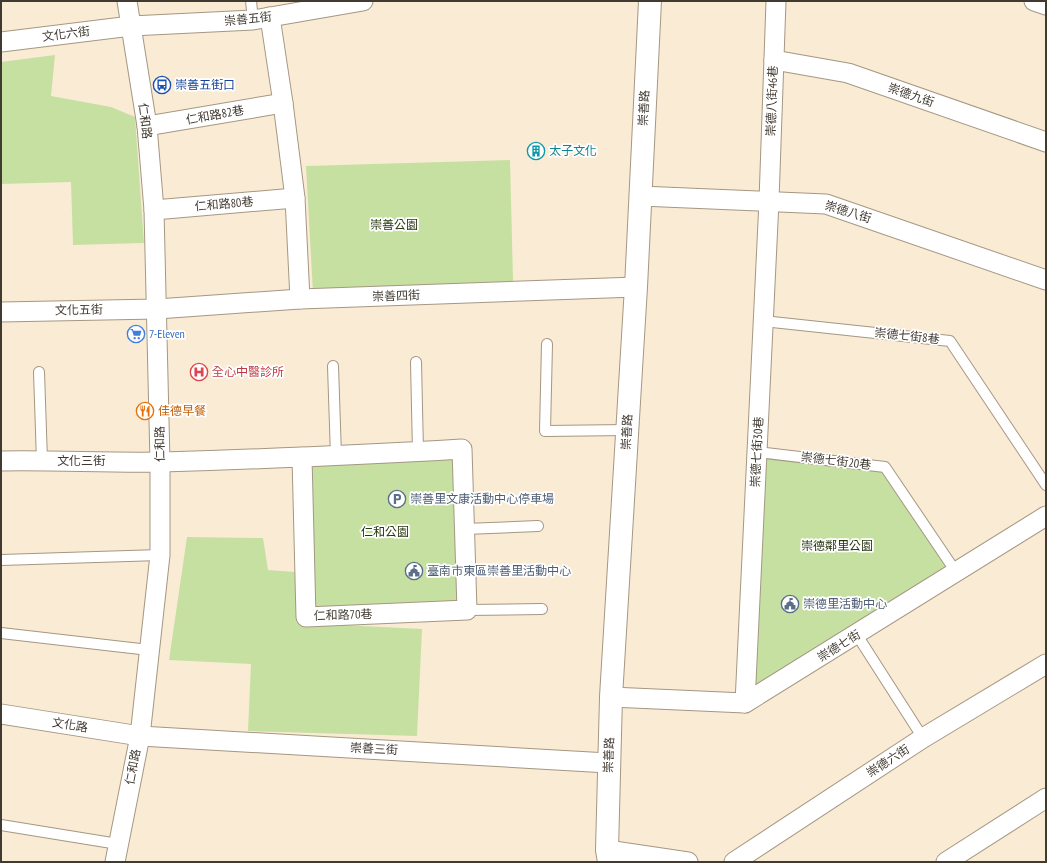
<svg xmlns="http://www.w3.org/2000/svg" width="1047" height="863" font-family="'PT Sans Narrow','Noto Sans TC',sans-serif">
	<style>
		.green { fill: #c6e0a2 }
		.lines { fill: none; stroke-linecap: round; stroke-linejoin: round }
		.lane-casing { stroke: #a59782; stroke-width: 12 }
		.street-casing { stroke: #a59782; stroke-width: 21 }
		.secondary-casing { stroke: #a59782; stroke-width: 24 }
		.lane { stroke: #fff; stroke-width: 10 }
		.street { stroke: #fff; stroke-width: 19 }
		.secondary { stroke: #fff; stroke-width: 22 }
		.labels { text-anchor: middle; stroke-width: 3.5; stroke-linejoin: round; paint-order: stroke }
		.street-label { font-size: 12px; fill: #403a31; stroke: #fff }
		.transit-label { font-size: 12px; fill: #164399; stroke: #fff; text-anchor: start }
		.culture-label { font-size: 12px; fill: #0d838f; stroke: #fff; text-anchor: start }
		.park-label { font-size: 12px; fill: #28360f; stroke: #fff }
		.shop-label { font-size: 12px; fill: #366cbe; stroke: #fff; text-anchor: start }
		.health-label { font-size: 12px; fill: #be3a42; stroke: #fff; text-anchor: start }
		.food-label { font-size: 12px; fill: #c56008; stroke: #fff; text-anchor: start }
		.service-label { font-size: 12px; fill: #4e5e75; stroke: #fff; text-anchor: start }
	</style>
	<rect width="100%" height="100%" fill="#faebd5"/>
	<!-- green -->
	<g class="green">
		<polygon points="55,55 51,96 111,107 135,117 144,243 73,245 71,182 1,184 1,62"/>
		<polygon points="510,160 513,281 313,293 306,166"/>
		<polygon points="758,452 884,468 955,571 749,698"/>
		<polygon points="455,455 462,604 315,609 309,463"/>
		<polygon points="187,537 263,538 268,570 295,572 302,623 422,629 417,736 248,731 251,664 169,660"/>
	</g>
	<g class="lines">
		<defs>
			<g id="lane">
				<polyline points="251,1 253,20"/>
				<polyline points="763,321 950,341 1046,485"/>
				<polyline points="547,344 545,431 627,430"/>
				<polyline points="416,362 418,452"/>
				<polyline points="333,366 336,456"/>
				<polyline points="39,372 42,461"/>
				<polyline points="757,452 885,467 956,572"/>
				<polyline points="465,529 538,526"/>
				<polyline points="1,560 160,555"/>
				<polyline points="467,610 542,609"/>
				<polyline points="1,633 149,650"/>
				<polyline points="857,635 923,738"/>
				<polyline points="1,825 118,844"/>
			</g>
			<g id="street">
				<polyline points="1034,1 1046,5"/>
				<polyline points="270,17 283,103 295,198 300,299"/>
				<polyline points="1,42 131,26 253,20 363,1"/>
				<polyline points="774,60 848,73 1046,142"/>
				<polyline points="147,126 283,103"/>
				<polyline points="640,196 826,204 1046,280"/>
				<polyline points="154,210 295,198"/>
				<polyline points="1,312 157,309 300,299 636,287"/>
				<path d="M1,461C55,460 108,463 162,462C262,459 362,455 462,449L467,610L306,617L302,457"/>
				<polyline points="611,697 745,703 1046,516"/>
				<polyline points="745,703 769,201 776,1"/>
				<polyline points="1,714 140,736 608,763"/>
				<polyline points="607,850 688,862"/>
				<polyline points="115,862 140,736 160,555 160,462 154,210 147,126 127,1"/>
				<polyline points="734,862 923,738 1046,664"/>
				<polyline points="946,862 1046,798"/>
			</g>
			<polyline id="secondary" points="609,862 607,850 611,697 636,287 650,1"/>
		</defs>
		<!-- lane casing -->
		<use href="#lane" class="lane-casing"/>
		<!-- street casing -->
		<use href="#street" class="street-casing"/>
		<!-- secondary casing -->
		<use href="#secondary" class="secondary-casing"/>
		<!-- lane -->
		<use href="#lane" class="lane"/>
		<!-- street -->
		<use href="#street" class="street"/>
		<!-- secondary -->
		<use href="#secondary" class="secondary"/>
	</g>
	<!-- icons -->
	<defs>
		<symbol id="bus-ring" viewBox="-11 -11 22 22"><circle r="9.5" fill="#fff" stroke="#1a4fb4" stroke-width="1.5"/><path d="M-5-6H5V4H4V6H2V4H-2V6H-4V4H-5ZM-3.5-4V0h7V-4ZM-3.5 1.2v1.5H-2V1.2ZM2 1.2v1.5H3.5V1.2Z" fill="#1a4fb4"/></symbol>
		<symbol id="building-ring" viewBox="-11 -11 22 22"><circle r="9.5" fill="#fff" stroke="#0f9aa8" stroke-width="1.5"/><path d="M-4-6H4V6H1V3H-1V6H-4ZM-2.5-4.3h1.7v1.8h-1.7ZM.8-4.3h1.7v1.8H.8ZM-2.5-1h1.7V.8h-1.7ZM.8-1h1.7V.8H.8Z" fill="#0f9aa8"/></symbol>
		<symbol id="supermarket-ring" viewBox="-11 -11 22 22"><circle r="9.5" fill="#fff" stroke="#3f7fe0" stroke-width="1.5"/><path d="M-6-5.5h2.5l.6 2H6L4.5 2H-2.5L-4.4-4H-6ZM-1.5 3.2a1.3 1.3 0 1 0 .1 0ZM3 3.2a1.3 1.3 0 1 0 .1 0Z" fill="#3f7fe0"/></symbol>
		<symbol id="hospital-ring" viewBox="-11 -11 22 22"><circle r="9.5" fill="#fff" stroke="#e0444e" stroke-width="1.5"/><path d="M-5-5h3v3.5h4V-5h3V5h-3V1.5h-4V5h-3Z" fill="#e0444e"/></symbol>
		<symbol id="restaurant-ring" viewBox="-11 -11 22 22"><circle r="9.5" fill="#fff" stroke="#e8710a" stroke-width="1.5"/><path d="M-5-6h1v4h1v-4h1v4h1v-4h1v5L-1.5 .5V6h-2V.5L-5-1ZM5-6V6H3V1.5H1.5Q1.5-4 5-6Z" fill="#e8710a"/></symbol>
		<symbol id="parking-ring" viewBox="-11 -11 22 22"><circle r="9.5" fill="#fff" stroke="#5c6f8a" stroke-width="1.5"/><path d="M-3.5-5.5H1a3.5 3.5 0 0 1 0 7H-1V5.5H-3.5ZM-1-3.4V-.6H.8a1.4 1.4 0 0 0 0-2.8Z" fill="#5c6f8a"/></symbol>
		<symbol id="civic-ring" viewBox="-11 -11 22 22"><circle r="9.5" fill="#fff" stroke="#5c6f8a" stroke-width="1.5"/><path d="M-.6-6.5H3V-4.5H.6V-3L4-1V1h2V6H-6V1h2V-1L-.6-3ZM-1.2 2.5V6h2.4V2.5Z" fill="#5c6f8a"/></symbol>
	</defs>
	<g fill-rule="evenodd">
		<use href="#bus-ring" x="152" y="75" width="20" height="20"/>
		<use href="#building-ring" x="526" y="141" width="20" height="20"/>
		<use href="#supermarket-ring" x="126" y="324" width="20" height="20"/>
		<use href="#hospital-ring" x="189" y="362" width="20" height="20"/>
		<use href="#restaurant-ring" x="135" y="401" width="20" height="20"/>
		<use href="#parking-ring" x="387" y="489" width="20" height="20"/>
		<use href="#civic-ring" x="404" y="561" width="20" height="20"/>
		<use href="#civic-ring" x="780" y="594" width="20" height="20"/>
	</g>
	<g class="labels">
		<!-- street labels -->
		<g class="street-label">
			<text transform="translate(248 19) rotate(-6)" y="4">崇善五街</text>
			<text transform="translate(66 34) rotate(-7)" y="4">文化六街</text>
			<text transform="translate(911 95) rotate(19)" y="4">崇德九街</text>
			<text transform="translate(772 101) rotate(-88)" y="4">崇德八街46巷</text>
			<text transform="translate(644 108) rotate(-87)" y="4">崇善路</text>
			<text transform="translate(215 115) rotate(-10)" y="4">仁和路82巷</text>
			<text transform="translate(145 121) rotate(83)" y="4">仁和路</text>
			<text transform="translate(224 204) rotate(-5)" y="4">仁和路80巷</text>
			<text transform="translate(848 212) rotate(17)" y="4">崇德八街</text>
			<text transform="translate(396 296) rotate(-2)" y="4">崇善四街</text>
			<text transform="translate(79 310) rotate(-1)" y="4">文化五街</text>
			<text transform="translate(907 336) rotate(6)" y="4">崇德七街8巷</text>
			<text transform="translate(627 432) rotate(-87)" y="4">崇善路</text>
			<text transform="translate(160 444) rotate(-91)" y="4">仁和路</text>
			<text transform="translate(757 452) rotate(-87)" y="4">崇德七街30巷</text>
			<text x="81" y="465">文化三街</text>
			<text transform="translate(836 461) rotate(7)" y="4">崇德七街20巷</text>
			<text transform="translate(343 615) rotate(-2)" y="4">仁和路70巷</text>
			<text transform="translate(839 646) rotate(-32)" y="4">崇德七街</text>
			<text transform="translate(70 725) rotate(9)" y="4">文化路</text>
			<text transform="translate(374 749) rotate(3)" y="4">崇善三街</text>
			<text transform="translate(609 755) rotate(-88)" y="4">崇善路</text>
			<text transform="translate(888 761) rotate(-33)" y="4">崇德六街</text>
			<text transform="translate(133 767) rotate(-79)" y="4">仁和路</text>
		</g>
		<!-- transit labels -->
		<g class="transit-label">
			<text x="175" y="89">崇善五街口</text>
		</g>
		<!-- culture labels -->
		<g class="culture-label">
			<text x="549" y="155">太子文化</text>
		</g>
		<!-- park labels -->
		<g class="park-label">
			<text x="394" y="229">崇善公園</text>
			<text x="385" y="536">仁和公園</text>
			<text x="837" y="550">崇德鄰里公園</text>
		</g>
		<!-- shop labels -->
		<g class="shop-label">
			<text x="149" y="338">7-Eleven</text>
		</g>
		<!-- health labels -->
		<g class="health-label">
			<text x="212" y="376">全心中醫診所</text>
		</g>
		<!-- food labels -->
		<g class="food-label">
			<text x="158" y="415">佳德早餐</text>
		</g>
		<!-- service labels -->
		<g class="service-label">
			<text x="410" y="503">崇善里文康活動中心停車場</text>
			<text x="427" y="575">臺南市東區崇善里活動中心</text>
			<text x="803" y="608">崇德里活動中心</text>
		</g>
	</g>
	<!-- border -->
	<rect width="1047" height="863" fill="none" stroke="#403a31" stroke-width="4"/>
</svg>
